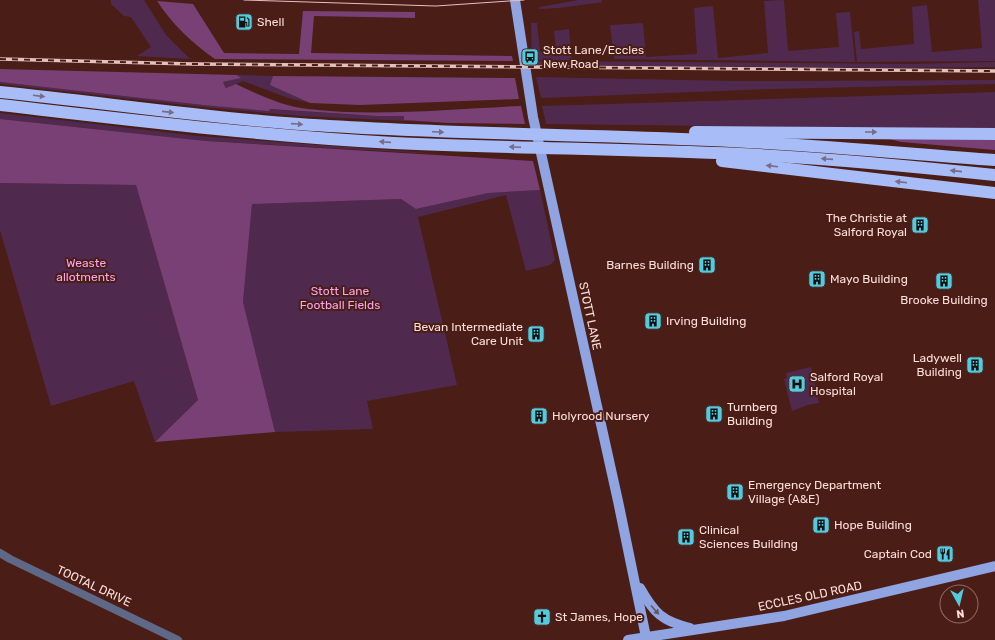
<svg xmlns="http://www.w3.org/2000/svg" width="995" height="640" font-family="Rubik,sans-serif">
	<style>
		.green { fill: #502a4e }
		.forest { fill: #794076 }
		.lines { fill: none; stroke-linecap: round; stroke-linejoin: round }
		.tertiary { stroke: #5f6987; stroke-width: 8 }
		.primary { stroke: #8fa4e1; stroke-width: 10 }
		.motorway { stroke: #a8bcf7; stroke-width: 12 }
		.tram { stroke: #e3c2bd; stroke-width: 1 }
		.rail-casing { stroke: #e3c2bd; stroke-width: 3.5 }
		.rail { stroke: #4a1d17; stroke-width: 2; stroke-dasharray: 6; stroke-linecap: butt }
		.oneway { fill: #796c87 }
		.oneway2 { fill: #665368 }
		.labels { text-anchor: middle; stroke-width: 4; stroke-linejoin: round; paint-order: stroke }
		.poi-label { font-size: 12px; fill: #fcddd8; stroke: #4a1d17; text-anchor: start }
		.park-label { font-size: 12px; fill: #f8a4f1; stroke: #4a1d17 }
		.street-label { font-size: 12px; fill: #fcddd8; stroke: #4a1d17 }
	</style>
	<rect width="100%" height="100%" fill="#4a1d17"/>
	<!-- green -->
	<g class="green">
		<polygon points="111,0 144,0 166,35 190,59 137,56 151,47 131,17 124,16 111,4"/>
		<polygon points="579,0 601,0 603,2 559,8 539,9 540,7"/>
		<polygon points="784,0 788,51 839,47 836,13 850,12 855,62 614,59 610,25 643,23 646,57 697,54 694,8 713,6 718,58 768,53 764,1"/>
		<polygon points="978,0 995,0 995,61 857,62 854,32 859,31 861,49 914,44 912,7 927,5 932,52 982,48"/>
		<polygon points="531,23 537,23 540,52 556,51 554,31 569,29 572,60 532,60"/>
		<polygon points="534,61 910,64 995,62 995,67 881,68 535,65"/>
		<polygon points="237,75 273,76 271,85 310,103 288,98 243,81 227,88 223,82 240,78"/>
		<polygon points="536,77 735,81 995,80 995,84 771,89 541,98"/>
		<polygon points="0,82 203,105 377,116 404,116 404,120 449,123 301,116 203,107 0,84"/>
		<polygon points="995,92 995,129 546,124 542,106"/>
		<polygon points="0,113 198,136 455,155 206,141 0,119"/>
		<polygon points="0,183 136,185 198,400 155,442 134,381 51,406 0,230"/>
		<polygon points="540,190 555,260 550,265 526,271 506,195 418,217 457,385 367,401 373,429 275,432 243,302 252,204 401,199 416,209 488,193"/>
		<polygon points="811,367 819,403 808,405 792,411 784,379 787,378 786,373"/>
	</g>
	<!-- forest -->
	<g class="forest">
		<path d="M157,1L193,4L224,53L299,54L303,11L415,12V18L314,16L311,53L512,56L513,61L215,59C192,43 173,25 157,1Z"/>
		<path d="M0,69L237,75L241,78L223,82L226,88L236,84C259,95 283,106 308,109C375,117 453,109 521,106L525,124L449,123L404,120V116H377L270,109L269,111L203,105L0,82Z"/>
		<polygon points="273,76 515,78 519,99 360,105 310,103 270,85"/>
		<polygon points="0,119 206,141 533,161 540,190 488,193 416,209 401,199 252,204 243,302 275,432 155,442 198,400 136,185 0,183"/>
		<polygon points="886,138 995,138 995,150 901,142"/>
	</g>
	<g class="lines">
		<!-- tertiary -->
		<polyline class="tertiary" points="0,553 10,559 178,640"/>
		<!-- primary -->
		<g class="primary">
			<polyline points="515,0 533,117 618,501 646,637"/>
			<path d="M640,588C654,613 662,621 690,628"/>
			<polyline points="628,640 784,616 995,566"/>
		</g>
		<!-- motorway -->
		<g class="motorway">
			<path d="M0,92C100,102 199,117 299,124C436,134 573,134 710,140C805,144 900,153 995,160"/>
			<path d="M0,105C131,120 262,136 394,143C509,148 625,149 740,154C825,158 910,166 995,175"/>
			<polyline points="695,132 995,134"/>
			<polyline points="722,161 995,193"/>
		</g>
		<!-- tram -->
		<polyline class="tram" points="244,0 436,6 524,0"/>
		<defs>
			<polyline id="rail" points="0,59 192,64 995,71"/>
		</defs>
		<!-- rail casing -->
		<use href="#rail" class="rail-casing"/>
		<!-- rail -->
		<use href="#rail" class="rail"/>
	</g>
	<!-- one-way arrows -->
	<defs><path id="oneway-solid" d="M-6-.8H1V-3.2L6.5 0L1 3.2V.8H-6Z"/></defs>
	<g class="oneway">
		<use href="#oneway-solid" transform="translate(39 96) rotate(7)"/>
		<use href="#oneway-solid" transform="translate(168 112) rotate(6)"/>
		<use href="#oneway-solid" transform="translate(297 124) rotate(4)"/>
		<use href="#oneway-solid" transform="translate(438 132) rotate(2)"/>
		<use href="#oneway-solid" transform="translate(871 132)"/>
		<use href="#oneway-solid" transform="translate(385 142) rotate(-176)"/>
		<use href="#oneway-solid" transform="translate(515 147) rotate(-178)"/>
		<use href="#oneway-solid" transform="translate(827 159) rotate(-176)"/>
		<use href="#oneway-solid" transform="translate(772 166) rotate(-173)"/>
		<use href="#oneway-solid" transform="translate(956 171) rotate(-174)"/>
		<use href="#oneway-solid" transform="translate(901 182) rotate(-173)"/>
	</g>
	<use class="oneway2" href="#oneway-solid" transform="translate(655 610) rotate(48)"/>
	<!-- icons -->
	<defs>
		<symbol id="fuel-square" viewBox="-11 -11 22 22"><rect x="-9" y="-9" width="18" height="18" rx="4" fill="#54cadd" stroke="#4a1d17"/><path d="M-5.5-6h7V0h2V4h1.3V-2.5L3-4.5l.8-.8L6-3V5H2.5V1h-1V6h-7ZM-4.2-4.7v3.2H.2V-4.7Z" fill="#111"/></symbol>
		<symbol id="bus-square" viewBox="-11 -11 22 22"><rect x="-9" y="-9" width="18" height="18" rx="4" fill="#54cadd" stroke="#4a1d17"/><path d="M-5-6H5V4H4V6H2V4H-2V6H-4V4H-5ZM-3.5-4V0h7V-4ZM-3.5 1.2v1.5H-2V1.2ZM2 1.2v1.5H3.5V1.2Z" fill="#111"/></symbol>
		<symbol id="building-square" viewBox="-11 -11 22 22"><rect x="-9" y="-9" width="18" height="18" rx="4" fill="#54cadd" stroke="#4a1d17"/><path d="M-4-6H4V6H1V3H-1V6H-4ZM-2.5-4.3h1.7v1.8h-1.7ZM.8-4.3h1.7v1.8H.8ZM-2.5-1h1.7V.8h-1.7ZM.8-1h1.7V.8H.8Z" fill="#111"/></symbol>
		<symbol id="hospital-square" viewBox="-11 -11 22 22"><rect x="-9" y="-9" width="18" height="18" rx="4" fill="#54cadd" stroke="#4a1d17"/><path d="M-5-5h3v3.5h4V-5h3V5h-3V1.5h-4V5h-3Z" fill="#111"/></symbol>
		<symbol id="restaurant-square" viewBox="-11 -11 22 22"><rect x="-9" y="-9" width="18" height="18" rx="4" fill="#54cadd" stroke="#4a1d17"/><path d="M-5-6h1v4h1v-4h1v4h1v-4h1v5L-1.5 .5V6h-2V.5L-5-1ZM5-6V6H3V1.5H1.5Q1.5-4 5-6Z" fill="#111"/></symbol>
		<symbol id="church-square" viewBox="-11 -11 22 22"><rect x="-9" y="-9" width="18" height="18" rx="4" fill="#54cadd" stroke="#4a1d17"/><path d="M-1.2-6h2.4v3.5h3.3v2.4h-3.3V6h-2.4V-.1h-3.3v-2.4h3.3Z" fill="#111"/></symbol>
	</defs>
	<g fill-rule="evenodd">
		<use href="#fuel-square" x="234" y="12" width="20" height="20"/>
		<use href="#bus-square" x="520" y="47" width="20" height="20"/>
		<use href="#building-square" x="910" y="215" width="20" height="20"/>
		<use href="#building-square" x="697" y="255" width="20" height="20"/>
		<use href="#building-square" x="807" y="269" width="20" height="20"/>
		<use href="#building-square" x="934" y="271" width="20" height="20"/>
		<use href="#building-square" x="643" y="311" width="20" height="20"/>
		<use href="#building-square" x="526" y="324" width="20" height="20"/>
		<use href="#building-square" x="965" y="355" width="20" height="20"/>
		<use href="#hospital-square" x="787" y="374" width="20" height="20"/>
		<use href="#building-square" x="704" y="404" width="20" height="20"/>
		<use href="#building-square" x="529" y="406" width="20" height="20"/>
		<use href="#building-square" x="725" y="482" width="20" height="20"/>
		<use href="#building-square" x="811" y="515" width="20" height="20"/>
		<use href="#building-square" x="676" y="527" width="20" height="20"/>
		<use href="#restaurant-square" x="935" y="544" width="20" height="20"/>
		<use href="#church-square" x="532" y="607" width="20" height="20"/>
	</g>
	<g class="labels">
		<!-- poi labels -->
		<g class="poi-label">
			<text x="257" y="26">Shell</text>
			<text x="543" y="54">Stott Lane/Eccles<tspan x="543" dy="14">New Road</tspan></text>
			<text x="907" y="222" text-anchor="end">The Christie at<tspan x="907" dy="14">Salford Royal</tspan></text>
			<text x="694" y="269" text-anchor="end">Barnes Building</text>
			<text x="830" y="283">Mayo Building</text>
			<text x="944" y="304" text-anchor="middle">Brooke Building</text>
			<text x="666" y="325">Irving Building</text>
			<text x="523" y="331" text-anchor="end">Bevan Intermediate<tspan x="523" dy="14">Care Unit</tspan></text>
			<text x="962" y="362" text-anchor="end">Ladywell<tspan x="962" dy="14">Building</tspan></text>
			<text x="810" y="381">Salford Royal<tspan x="810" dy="14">Hospital</tspan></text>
			<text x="727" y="411">Turnberg<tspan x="727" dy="14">Building</tspan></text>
			<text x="552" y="420">Holyrood Nursery</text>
			<text x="748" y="489">Emergency Department<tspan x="748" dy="14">Village (A&amp;E)</tspan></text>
			<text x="834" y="529">Hope Building</text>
			<text x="699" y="534">Clinical<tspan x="699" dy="14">Sciences Building</tspan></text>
			<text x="932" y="558" text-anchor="end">Captain Cod</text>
			<text x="555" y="621">St James, Hope</text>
		</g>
		<!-- park labels -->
		<g class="park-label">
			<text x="86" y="267">Weaste<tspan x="86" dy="14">allotments</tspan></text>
			<text x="340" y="295">Stott Lane<tspan x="340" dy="14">Football Fields</tspan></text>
		</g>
		<!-- street labels -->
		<g class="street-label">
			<text transform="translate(590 316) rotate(78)" y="4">STOTT LANE</text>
			<text transform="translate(94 586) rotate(25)" y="4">TOOTAL DRIVE</text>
			<text transform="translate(810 596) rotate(-12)" y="4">ECCLES OLD ROAD</text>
		</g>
	</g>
	<!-- north arrow -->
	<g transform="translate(959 604) rotate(172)"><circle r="19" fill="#4a1d17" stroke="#916a64"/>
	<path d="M0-3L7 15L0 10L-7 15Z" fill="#54cadd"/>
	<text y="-6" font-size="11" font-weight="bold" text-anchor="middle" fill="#fcddd8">N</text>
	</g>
</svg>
